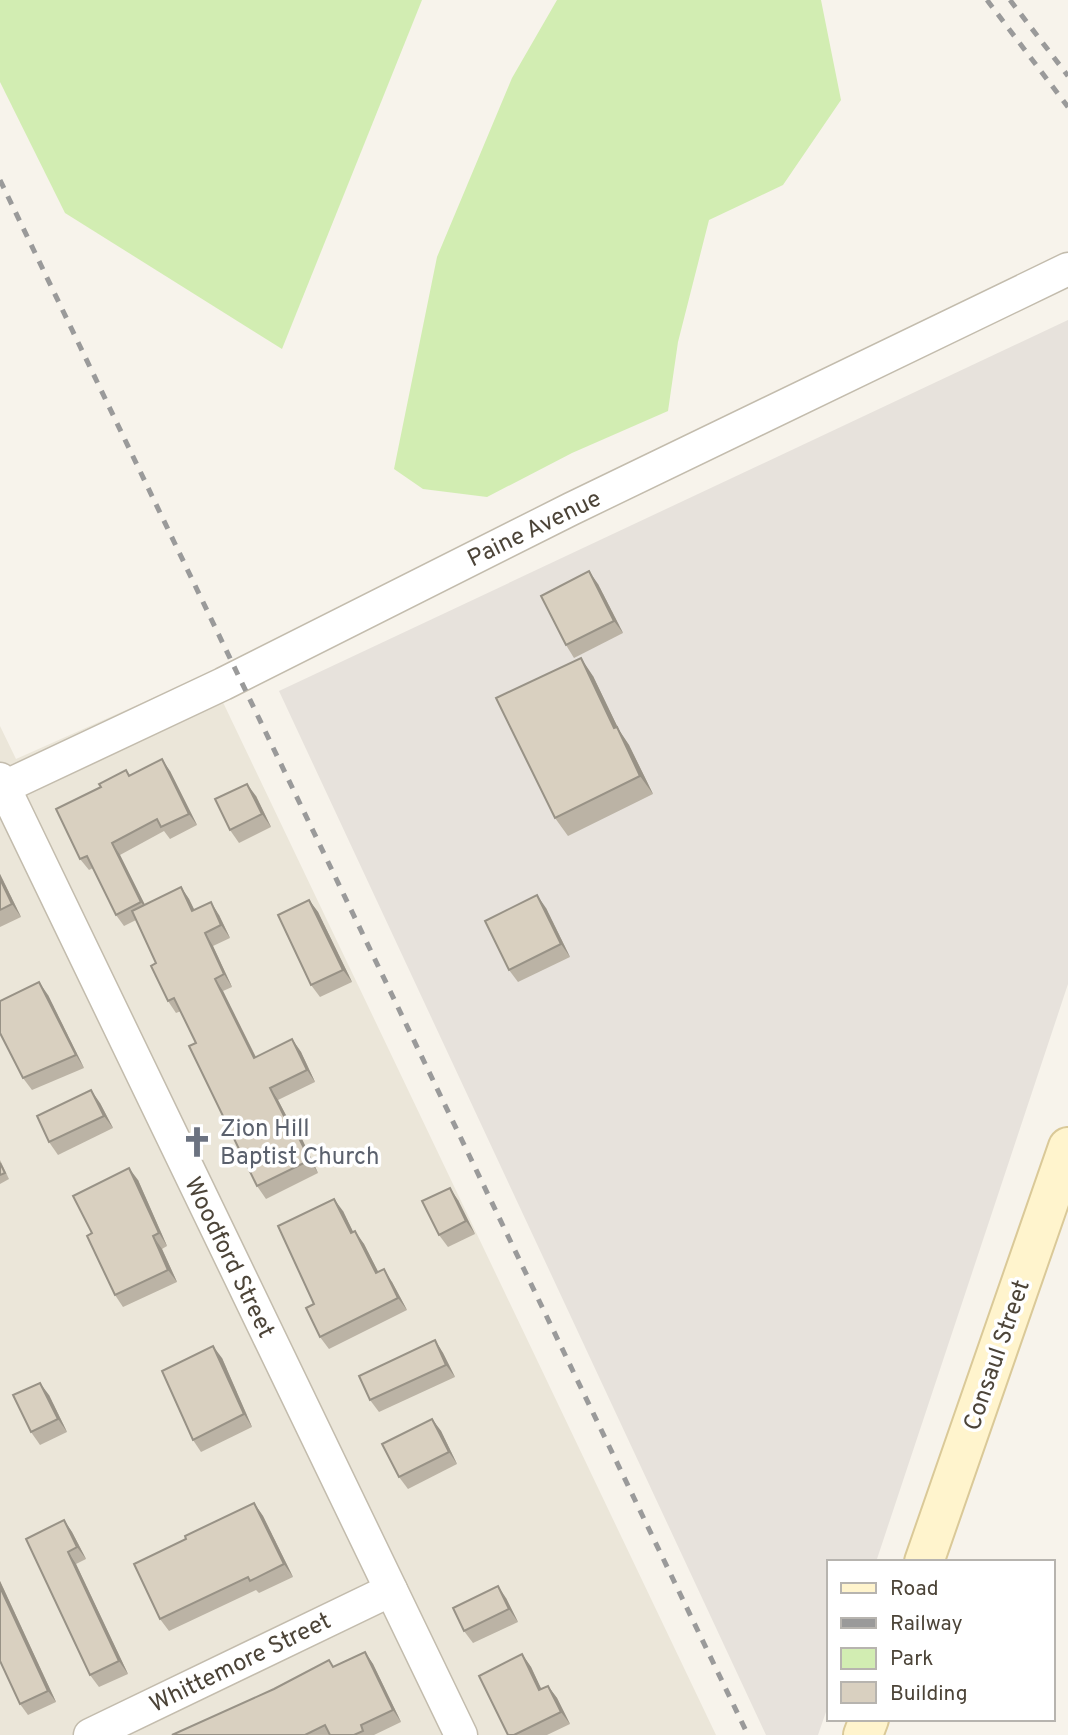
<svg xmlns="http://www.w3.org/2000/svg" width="1068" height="1735" font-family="Overpass,sans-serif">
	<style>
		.residential { fill: #ebe6d9 }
		.industrial { fill: #e7e2dc }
		.green { fill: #d2edb2 }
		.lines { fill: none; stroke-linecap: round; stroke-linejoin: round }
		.street-casing { stroke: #c3bcad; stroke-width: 35 }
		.secondary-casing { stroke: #dac998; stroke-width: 42 }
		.street { stroke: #fff; stroke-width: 32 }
		.secondary { stroke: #fff4cd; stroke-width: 38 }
		.rail { stroke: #9a9a9a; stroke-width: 5; stroke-dasharray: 9 9; stroke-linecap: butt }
		.wall { fill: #bbb3a5 }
		.shaded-wall { fill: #989286 }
		.building { fill: #d9d0c0; stroke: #989286; stroke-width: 2 }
		.labels { text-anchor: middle; stroke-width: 7; stroke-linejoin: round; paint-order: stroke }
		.street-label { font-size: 24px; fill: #4c4438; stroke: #fff }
		.worship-label { font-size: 24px; fill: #5b616d; stroke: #fff; text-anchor: start }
	</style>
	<rect width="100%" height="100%" fill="#f7f3eb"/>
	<!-- residential -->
	<polygon class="residential" points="209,673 716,1735 0,1735 0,726 16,759"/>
	<!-- industrial -->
	<polygon class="industrial" points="1068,320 1068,984 876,1562 828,1562 828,1706 818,1735 766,1735 279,691"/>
	<!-- green -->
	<g class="green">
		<polygon points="0,0 422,0 282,349 65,213 0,82"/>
		<polygon points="557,0 821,0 841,100 783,185 709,220 678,342 668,411 572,453 487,497 423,489 394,469 437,257 512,78"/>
	</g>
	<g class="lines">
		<defs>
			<g id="street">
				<polyline points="0,779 461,1735"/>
				<polyline points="0,789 223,684 571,509 1068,269"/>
				<polyline points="90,1735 391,1590"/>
			</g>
			<g id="secondary">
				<polyline points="924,1562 1068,1147"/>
				<polyline points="863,1735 869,1719"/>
			</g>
		</defs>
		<!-- street casing -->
		<use href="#street" class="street-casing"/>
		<!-- secondary casing -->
		<use href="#secondary" class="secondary-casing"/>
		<!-- street -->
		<use href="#street" class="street"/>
		<!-- secondary -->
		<use href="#secondary" class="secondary"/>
		<!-- rail -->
		<g class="rail">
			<polyline points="987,0 1068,107"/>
			<polyline points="1010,0 1068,76"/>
			<polyline points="0,180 748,1735"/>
		</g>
	</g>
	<!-- wall -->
	<g class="wall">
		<polygon points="598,584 623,633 574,658 566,645"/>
		<polygon points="593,676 619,730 629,745 653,794 568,836 555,818"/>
		<polygon points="126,770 130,775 170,771 197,825 170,839 164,831 120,855 145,905 181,887 189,899 194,910 219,915 230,938 213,946 232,987 223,991 256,1057 292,1039 301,1052 315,1082 278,1100 292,1127 302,1139 318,1173 266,1199 257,1186 196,1043 181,1011 176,1013 168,1001 156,963 136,920 124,926 116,915 93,868 89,870 80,859 101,787"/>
		<polygon points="256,796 271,827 239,843 230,830"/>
		<polygon points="0,874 21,917 0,927"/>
		<polygon points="309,900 318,912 352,982 320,997 311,985"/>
		<polygon points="546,908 570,957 518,982 509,970"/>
		<polygon points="48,995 84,1068 32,1090 23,1078"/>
		<polygon points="100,1103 113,1128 58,1155 49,1142"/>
		<polygon points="0,1160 9,1179 0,1184"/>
		<polygon points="138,1180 167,1246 162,1249 177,1282 123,1307 115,1295 92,1233"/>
		<polygon points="458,1200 475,1234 448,1247 439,1235"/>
		<polygon points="343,1211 353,1232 364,1244 378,1272 392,1282 407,1310 329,1349 320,1337 314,1304"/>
		<polygon points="435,1340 443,1353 455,1377 379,1412 370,1400"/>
		<polygon points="222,1358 252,1427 201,1452 193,1440"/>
		<polygon points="49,1395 67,1432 40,1445 31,1432"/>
		<polygon points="432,1419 441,1431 457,1464 408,1489 399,1477"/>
		<polygon points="254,1503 263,1516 293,1577 259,1593 256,1590 169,1631 160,1619 186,1539"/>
		<polygon points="64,1520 72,1532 86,1559 76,1564 128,1674 99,1687 90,1675 26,1539"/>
		<polygon points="0,1581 56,1702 28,1715 20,1704 0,1661"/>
		<polygon points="506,1598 518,1622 473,1643 464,1631"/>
		<polygon points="365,1652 373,1664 401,1722 374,1735 172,1735 334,1667"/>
		<polygon points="522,1654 531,1667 541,1689 548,1686 557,1698 570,1724 547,1735 508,1735"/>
	</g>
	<!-- shaded-wall -->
	<g class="shaded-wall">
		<polygon points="589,571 598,584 623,633 614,621"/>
		<polygon points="581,658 593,676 619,730 629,745 653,794 640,776 614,728"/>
		<polygon points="162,759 170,771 197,825 189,814"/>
		<polygon points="247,784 256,796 271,827 262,814"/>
		<polygon points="112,843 120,855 149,913 141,902"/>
		<polygon points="0,874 21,917 12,904 0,879"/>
		<polygon points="181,887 189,899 201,923 192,911"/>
		<polygon points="537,895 546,908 570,957 561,944"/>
		<polygon points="309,900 318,912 352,982 343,970"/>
		<polygon points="211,902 219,915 230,938 221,925"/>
		<polygon points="205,933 213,946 232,987 224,974"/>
		<polygon points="215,979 223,991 262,1070 254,1058"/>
		<polygon points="39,982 48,995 84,1068 76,1055"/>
		<polygon points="292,1039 301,1052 315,1082 307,1070"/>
		<polygon points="270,1088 278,1100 299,1140 290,1128"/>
		<polygon points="91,1090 100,1103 113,1128 104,1116"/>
		<polygon points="293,1126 302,1139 318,1173 310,1160"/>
		<polygon points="129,1168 138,1180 167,1246 159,1233"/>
		<polygon points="450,1188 458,1200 475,1234 466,1221"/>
		<polygon points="334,1199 343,1211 360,1246 351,1233"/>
		<polygon points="355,1231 364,1244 385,1285 376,1273"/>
		<polygon points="153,1236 162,1249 177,1282 168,1270"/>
		<polygon points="384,1269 392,1282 407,1310 398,1298"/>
		<polygon points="435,1340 443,1353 455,1377 446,1365"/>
		<polygon points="213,1346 222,1358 252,1427 244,1414"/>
		<polygon points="40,1383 49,1395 67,1432 58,1419"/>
		<polygon points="432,1419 441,1431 457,1464 449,1452"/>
		<polygon points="254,1503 263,1516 293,1577 284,1564"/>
		<polygon points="64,1520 72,1532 86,1559 77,1547"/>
		<polygon points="68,1552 76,1564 128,1674 119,1661"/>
		<polygon points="0,1581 56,1702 48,1691 0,1587"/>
		<polygon points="498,1586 506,1598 518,1622 509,1609"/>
		<polygon points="365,1652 373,1664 401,1722 393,1710"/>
		<polygon points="522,1654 531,1667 548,1703 539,1690"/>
		<polygon points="548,1686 557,1698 570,1724 561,1712"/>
	</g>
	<!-- building -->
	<g class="building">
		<polygon points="589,571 614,621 566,645 541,596"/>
		<polygon points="581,658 614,728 617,727 640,776 555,818 496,698"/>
		<polygon points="162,759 189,814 161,827 157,819 112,843 141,902 116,915 87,856 80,859 56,809 101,787 99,784 126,770 129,776"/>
		<polygon points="247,784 262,814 230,830 215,799"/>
		<polygon points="0,879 12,904 0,910"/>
		<polygon points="181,887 192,911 211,902 221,925 205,933 224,974 215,979 254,1058 292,1039 307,1070 270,1088 290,1128 293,1126 310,1160 257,1186 189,1046 196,1043 174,998 168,1001 151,966 156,963 132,911"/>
		<polygon points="537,895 561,944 509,970 485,921"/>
		<polygon points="309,900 343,970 311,985 278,915"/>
		<polygon points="39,982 76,1055 23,1078 0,1033 0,1001"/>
		<polygon points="91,1090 104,1116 49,1142 37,1116"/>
		<polygon points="0,1163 5,1173 0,1175"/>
		<polygon points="129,1168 159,1233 153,1236 168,1270 115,1295 87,1236 92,1233 73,1196"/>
		<polygon points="450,1188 466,1221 439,1235 422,1201"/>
		<polygon points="334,1199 351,1233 355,1231 376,1273 384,1269 398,1298 320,1337 306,1308 314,1304 278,1226"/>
		<polygon points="435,1340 446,1365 370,1400 359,1376"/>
		<polygon points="213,1346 244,1414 193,1440 162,1371"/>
		<polygon points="40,1383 58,1419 31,1432 13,1395"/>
		<polygon points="432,1419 449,1452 399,1477 382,1444"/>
		<polygon points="254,1503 284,1564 250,1581 248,1577 160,1619 134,1564 186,1539 185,1536"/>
		<polygon points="64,1520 77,1547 68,1552 119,1661 90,1675 26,1539"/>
		<polygon points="498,1586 509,1609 464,1631 453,1608"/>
		<polygon points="0,1587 48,1691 20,1704 0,1661"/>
		<polygon points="365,1652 393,1710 361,1725 363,1731 354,1735 330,1735 325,1725 305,1735 172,1735 274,1689 329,1660 333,1667"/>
		<polygon points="522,1654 539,1690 548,1686 561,1712 514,1735 508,1735 479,1676"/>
	</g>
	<!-- icons -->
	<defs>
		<symbol id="church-bare" viewBox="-9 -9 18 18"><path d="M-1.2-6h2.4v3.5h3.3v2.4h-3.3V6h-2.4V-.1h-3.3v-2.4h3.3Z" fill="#6b7280" stroke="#fff" stroke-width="2.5" paint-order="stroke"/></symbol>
	</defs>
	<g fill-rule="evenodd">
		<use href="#church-bare" x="175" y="1120" width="44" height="44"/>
	</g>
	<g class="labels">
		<!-- street labels -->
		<g class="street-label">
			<text transform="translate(534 528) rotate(-26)" y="8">Paine Avenue</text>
			<text transform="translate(230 1257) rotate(64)" y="8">Woodford Street</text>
			<text transform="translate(996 1355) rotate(-71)" y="8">Consaul Street</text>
			<text transform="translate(240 1662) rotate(-26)" y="8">Whittemore Street</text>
		</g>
		<!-- worship labels -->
		<g class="worship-label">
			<text x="220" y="1136">Zion Hill<tspan x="220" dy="28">Baptist Church</tspan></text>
		</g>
	</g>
	<!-- legend -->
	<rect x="827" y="1560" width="228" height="161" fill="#ffffff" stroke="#b7b4af" stroke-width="2"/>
	<rect x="841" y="1583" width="35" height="10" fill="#fff4cd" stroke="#b7b4af" stroke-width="2"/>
	<text x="890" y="1595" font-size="21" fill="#4c4438">Road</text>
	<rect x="841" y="1618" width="35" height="10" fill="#9a9a9a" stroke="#b7b4af" stroke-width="2"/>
	<text x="890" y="1630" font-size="21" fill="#4c4438">Railway</text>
	<rect x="841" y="1648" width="35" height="21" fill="#d2edb2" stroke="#b7b4af" stroke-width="2"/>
	<text x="890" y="1665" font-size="21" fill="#4c4438">Park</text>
	<rect x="841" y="1682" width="35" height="21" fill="#d9d0c0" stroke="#b7b4af" stroke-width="2"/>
	<text x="890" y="1700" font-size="21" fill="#4c4438">Building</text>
</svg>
